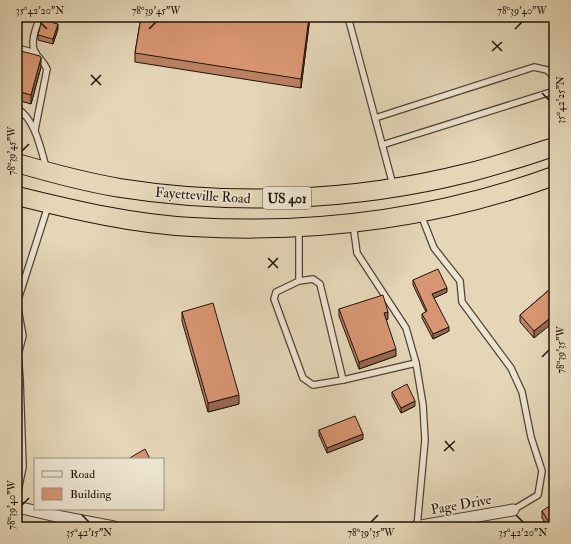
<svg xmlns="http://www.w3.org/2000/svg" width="571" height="544" font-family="'IM FELL Double Pica',serif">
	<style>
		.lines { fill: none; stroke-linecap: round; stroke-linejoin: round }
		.service-casing { stroke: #524437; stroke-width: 8 }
		.minor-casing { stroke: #524437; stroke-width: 13 }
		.trunk-casing { stroke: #21140c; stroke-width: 20 }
		.service { stroke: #ede4d0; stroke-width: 5.5 }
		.minor { stroke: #ede4d0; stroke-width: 11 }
		.trunk { stroke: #e4d6b7; stroke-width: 18 }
		.wall { fill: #ba8062; stroke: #21140c }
		.shaded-wall { fill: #976850; stroke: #21140c }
		.building { fill: #d89572; stroke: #21140c }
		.ticks { fill: none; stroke: #21140c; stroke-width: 1.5 }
		.labels { text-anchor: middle; stroke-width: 3.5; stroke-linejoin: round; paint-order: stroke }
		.shield { fill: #ede4d0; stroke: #5e5247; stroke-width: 1 }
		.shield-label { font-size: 13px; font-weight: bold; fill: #21140c }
		.street-label { font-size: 14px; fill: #21140c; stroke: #ede4d0 }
		.neatline { fill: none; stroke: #21140c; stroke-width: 1.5 }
		.ticks-label { font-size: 10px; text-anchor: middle; fill: #21140c }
	</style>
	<rect width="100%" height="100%" fill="#e4d6b7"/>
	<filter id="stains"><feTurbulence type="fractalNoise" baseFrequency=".005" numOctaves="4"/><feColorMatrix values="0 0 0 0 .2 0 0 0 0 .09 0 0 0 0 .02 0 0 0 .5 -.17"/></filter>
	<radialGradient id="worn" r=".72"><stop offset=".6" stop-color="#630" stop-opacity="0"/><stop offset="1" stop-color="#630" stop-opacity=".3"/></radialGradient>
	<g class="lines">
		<defs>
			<g id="service">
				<polyline points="348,17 393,185"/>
				<polyline points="17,48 36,53"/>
				<path d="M17,108C36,121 40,147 46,167"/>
				<polyline points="375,118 534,67 547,70 554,77"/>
				<path d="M35,130L47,69C44,62 41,60 36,54C29,43 36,28 40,17"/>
				<polyline points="382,145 554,91"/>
				<polyline points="421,215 434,248 460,281 462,302 511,368 522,392 531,437 542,471 538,495 513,510"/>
				<polyline points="353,224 357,253 406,328 416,363"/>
				<polyline points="299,281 313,279 320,284 343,380 313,385 303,378 274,299 276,292 299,281 299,230"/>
				<polyline points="343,380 416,363 423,405 425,440 417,527"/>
				<polyline points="17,496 23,467 20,379 18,355 23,336 17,303 48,206"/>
			</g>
			<g id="minor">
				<polyline points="17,507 56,516 114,527"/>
				<polyline points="415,527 513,510"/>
			</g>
			<g id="trunk">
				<path d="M17,163C51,173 85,182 120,188C234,206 355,201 467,173C496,166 525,156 554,147"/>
				<path d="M17,196C74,210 133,224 192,227C315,234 438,218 554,176"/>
			</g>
		</defs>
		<!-- service casing -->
		<use href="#service" class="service-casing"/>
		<!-- minor casing -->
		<use href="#minor" class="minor-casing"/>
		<!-- trunk casing -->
		<use href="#trunk" class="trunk-casing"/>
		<!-- service -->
		<use href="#service" class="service"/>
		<!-- minor -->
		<use href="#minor" class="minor"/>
		<!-- trunk -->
		<use href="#trunk" class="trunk"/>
	</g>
	<!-- wall -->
	<g class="wall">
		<polygon points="141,17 310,17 301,88 135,62 135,53"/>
		<polygon points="551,17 554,17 554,24 551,20"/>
		<polygon points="58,29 53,44 38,40 38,35"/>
		<polygon points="17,50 41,67 31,104 17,100"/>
		<polygon points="413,280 447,292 434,298 449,331 433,339 422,318 422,314 426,312 413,285"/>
		<polygon points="549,290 534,338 520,322 520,315"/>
		<polygon points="339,309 388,319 386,320 396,356 359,369 339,316"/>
		<polygon points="182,312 239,404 208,412 182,321"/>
		<polygon points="392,392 415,406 401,413 392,396"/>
		<polygon points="319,430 363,439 327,453 319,435"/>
		<polygon points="542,511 554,527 548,527 542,518"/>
	</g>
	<!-- shaded-wall -->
	<g class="shaded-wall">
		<polygon points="309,17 310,17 301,88 301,79"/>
		<polygon points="58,24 58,29 53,44 53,39"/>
		<polygon points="41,58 41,67 31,104 31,95"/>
		<polygon points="447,288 447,292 432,299 432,294"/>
		<polygon points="388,312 388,319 384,320 384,313"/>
		<polygon points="554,315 554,322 534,338 534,331"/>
		<polygon points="449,327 449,331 433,339 433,334"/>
		<polygon points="396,349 396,356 359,369 359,362"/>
		<polygon points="239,395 239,404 208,412 208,403"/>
		<polygon points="415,401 415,406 401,413 401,408"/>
		<polygon points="363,434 363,439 327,453 327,448"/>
	</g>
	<!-- building -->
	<g class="building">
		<polygon points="141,17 309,17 301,79 135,53"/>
		<polygon points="42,20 58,24 53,39 38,35"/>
		<polygon points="17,50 40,56 41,58 31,95 17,91"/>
		<polygon points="438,269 447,288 432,294 449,327 433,334 422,314 427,311 413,280"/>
		<polygon points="549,290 554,296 554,315 534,331 520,315"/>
		<polygon points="383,295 388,312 384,313 396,349 359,362 339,309"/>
		<polygon points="213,303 239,395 208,403 182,312"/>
		<polygon points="407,384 415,401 401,408 392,392"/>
		<polygon points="355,416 363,434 327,448 319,430"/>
		<polygon points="145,449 150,459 128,459"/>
		<polygon points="554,503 554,527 552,527 542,511"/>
	</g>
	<!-- ticks -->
	<path class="ticks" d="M40,22L47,29M149,29L156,22M515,29L522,22M492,41L502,51M492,51L502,42M91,75L101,85M91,85L101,75M542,93L549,100M22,151L29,144M268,258L278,268M268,268L278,258M542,357L549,350M445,441L454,451M444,451L455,441M22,505L29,498M82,515L89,522M516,515L523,522M371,522L378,515"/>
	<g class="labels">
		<!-- shield labels -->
		<rect class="shield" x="263" y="187" width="48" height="22" rx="3"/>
		<g class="shield-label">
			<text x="287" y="203">US 401</text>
		</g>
		<!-- street labels -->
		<g class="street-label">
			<text transform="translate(203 195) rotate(4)" y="5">Fayetteville Road</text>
			<text transform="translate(461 504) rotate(-10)" y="5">Page Drive</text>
		</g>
	</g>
	<!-- margin -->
	<rect width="571" height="544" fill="none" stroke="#e4d6b7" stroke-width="44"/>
	<!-- legend -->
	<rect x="34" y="458" width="130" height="52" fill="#ede4d0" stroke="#9b9182"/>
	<rect x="42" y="471" width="20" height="6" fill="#ede4d0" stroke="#9b9182"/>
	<text x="70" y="478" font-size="12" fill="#21140c">Road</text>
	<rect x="42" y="488" width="20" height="12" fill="#d89572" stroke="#9b9182"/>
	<text x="70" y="498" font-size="12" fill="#21140c">Building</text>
	<rect x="22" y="22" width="527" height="500" class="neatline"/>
	<g class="ticks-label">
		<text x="40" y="14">35°42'20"N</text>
		<text x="156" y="14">78°39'45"W</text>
		<text x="522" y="14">78°39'40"W</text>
		<text transform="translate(560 100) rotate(-90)" y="4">35°42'25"N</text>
		<text transform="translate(11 151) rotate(-90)" y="4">78°39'45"W</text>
		<text transform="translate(560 350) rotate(-90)" y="4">78°39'35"W</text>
		<text transform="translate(11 505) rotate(-90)" y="4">78°39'40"W</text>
		<text x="89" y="536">35°42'15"N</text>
		<text x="371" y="536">78°39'35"W</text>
		<text x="523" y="536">35°42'20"N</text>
	</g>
	<rect width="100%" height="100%" filter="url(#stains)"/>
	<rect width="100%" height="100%" fill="url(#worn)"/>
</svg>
